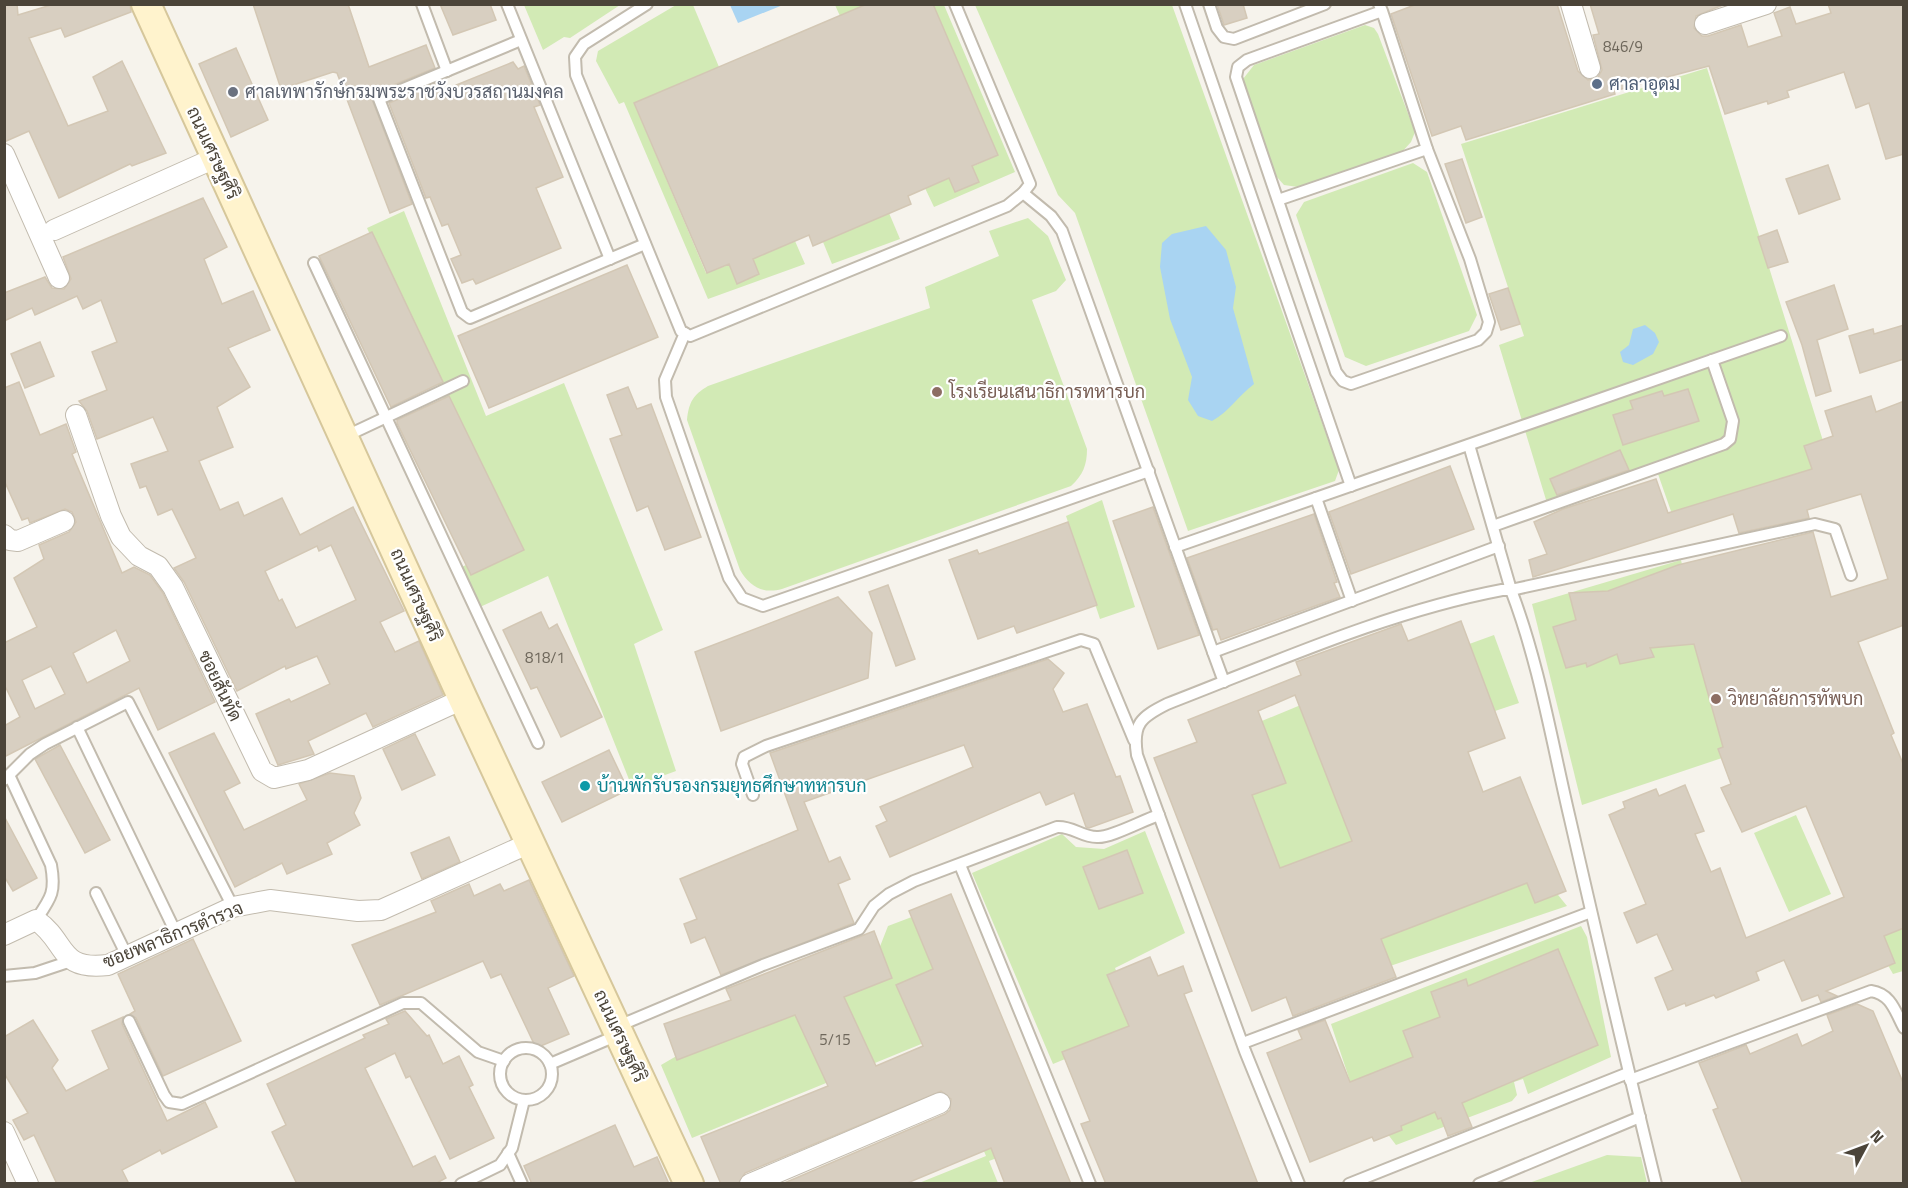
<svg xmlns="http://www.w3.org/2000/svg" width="1908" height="1188" font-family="'Titillium Web',Sarabun,sans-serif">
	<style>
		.green { fill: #d2eab5 }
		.water { fill: #a9d4f2 }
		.building { fill: #d8cfc1; stroke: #d3c7b4; stroke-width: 1.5; fill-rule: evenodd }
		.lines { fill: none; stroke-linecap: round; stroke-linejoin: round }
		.lane-casing { stroke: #c2bbae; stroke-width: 14 }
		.street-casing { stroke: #c2bbae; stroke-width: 22 }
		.secondary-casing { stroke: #d6c79b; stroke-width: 32 }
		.lane { stroke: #fff; stroke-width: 10 }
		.street { stroke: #fff; stroke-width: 20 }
		.secondary { stroke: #fff3cd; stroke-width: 28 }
		.service-dot { fill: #5c6f8a; stroke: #fff; stroke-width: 2 }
		.worship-dot { fill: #6b7280; stroke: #fff; stroke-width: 2 }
		.education-dot { fill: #8d6e63; stroke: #fff; stroke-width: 2 }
		.culture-dot { fill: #0f9aa8; stroke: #fff; stroke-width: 2 }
		.labels { text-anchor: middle; stroke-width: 4.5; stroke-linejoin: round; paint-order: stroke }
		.number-label { font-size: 15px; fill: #6e675b }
		.service-label { font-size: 18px; fill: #4e5e75; stroke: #fff; text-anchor: start }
		.worship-label { font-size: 18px; fill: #5b616d; stroke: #fff; text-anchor: start }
		.street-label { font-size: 18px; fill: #4b4439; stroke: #fff }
		.education-label { font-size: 18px; fill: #785e54; stroke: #fff; text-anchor: start }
		.culture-label { font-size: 18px; fill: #0d838f; stroke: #fff; text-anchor: start }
	</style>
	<rect width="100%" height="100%" fill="#f6f3ec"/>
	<!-- green -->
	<g class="green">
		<polygon points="524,5 620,5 570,38 564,37 543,50"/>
		<polygon points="676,5 693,5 719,67 634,103 706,273 795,241 805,264 708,299 624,102 619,104 596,61 598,51"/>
		<polygon points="835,5 867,5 840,16"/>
		<polygon points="933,5 944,5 1015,172 934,207 925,188 998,155"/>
		<polygon points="975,5 1172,5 1339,470 1335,481 1188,531 1075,213 1058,195"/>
		<polygon points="1365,25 1374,28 1378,34 1415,132 1411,142 1402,152 1298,187 1284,185 1276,176 1246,93 1243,79 1254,65"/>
		<polygon points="1707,68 1833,473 1673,517 1658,474 1550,513 1499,345 1524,336 1461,144"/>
		<polygon points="1413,163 1427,172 1477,315 1469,331 1366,366 1345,357 1296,215 1304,202"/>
		<polygon points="404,211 486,416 564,383 663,630 634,644 676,771 632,787 548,576 480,607 462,567 509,543 367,228"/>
		<polygon points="889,213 900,239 832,264 823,242"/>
		<path d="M1028,218L1048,236L1066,280L1056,291L1032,300L1087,449C1087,465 1083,475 1071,486L782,589C763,594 750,587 740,570L687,420C689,402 693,395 708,386L930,308L925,287L999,256L989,231Z"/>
		<polygon points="1102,500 1135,607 1100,619 1066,516"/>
		<polygon points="1681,560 1725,757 1582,805 1532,604"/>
		<polygon points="1494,635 1519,703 1474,718 1450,651"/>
		<polygon points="1332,692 1529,859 1567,906 1328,987 1221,738"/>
		<polygon points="1796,815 1831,894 1789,912 1754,833"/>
		<polygon points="1145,831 1185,933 1115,968 1138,1029 1053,1064 972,873 1062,834 1076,847 1104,849"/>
		<polygon points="1903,912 1903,971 1893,974 1881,953 1884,925"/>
		<polygon points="917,915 1015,1151 989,1161 998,1183 919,1183 986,1156 936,1038 692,1138 661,1065 723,1029 872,967 888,926"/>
		<polygon points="1581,926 1587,937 1611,1057 1528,1094 1523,1079 1514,1082 1517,1095 1512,1101 1396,1145 1352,1087 1331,1024"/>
		<polygon points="1607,1155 1641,1157 1647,1183 1529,1183"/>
	</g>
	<!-- water -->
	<g class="water">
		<polygon points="730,5 783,5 738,23"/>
		<path d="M1206,226L1226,250L1236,287L1233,308L1254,384C1238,396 1230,411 1212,421L1198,416L1188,400L1192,377L1170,319L1160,267L1162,243L1172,234Z"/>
		<polygon points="1645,325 1655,333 1659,342 1653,354 1633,365 1623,362 1620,352 1629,345 1633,329"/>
	</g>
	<!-- building -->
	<g class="building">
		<polygon points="4,4 17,4 18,15 54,4 130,4 131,12 65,37 61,28 29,38 68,126 108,111 93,77 122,61 166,153 132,166 130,164 59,198 29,131 4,142"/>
		<polygon points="253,4 348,4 369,67 426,45 435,68 376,92 372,99 412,204 390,213 337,73 333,72 281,89"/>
		<polygon points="440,4 490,4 496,20 453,35"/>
		<polygon points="867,4 933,4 998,155 972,166 979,182 955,192 949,178 908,196 911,204 813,246 809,235 753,259 759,274 737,284 729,264 707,273 634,103"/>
		<polygon points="1217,4 1243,4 1247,18 1224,25"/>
		<polygon points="1417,4 1557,4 1578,71 1588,80 1598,77 1602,70 1593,35 1599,34 1590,4 1725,4 1696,16 1694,28 1702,36 1708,36 1741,25 1748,47 1782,36 1774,13 1790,7 1796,24 1831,13 1828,4 1904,4 1904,154 1886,159 1869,103 1856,108 1844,72 1787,91 1789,97 1768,104 1767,101 1725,114 1709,66 1614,91 1615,94 1466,140 1461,126 1432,136 1391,14"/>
		<polygon points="236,48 268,120 231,137 199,64"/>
		<polygon points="513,62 518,69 524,66 540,105 534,107 563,177 536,188 561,248 476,284 473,279 462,283 451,259 461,255 448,224 442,226 430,197 426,198 389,103 441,81 444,90"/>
		<polygon points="1462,159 1482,217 1466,223 1445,164"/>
		<polygon points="1828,165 1840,199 1799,214 1786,179"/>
		<path d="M203,198L227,247L204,259L222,304L253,291L270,330L228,348L250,387L217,407L233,447L199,461L220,510L238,502L244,516L282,498L300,535L353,507L404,611L380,622L395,652L419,641L443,695L373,727L366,713L308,741L314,754L278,765L256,714L289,699L291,702L330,684L317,656L286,669L285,666L237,691L184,582L174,568L196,558L172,509L158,515L146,486L140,488L131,464L168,451L153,417L97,439L87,411L79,401L107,390L92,352L117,342L101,300L83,309L77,296L35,315L32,308L4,321V293L45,277L52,288L64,289L71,279L63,257ZM331,545L356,600L296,628L282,599L279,601L265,571L317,546L319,551Z"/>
		<polygon points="1777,230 1788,262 1768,268 1758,237"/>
		<polygon points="372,232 443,382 391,407 319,256"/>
		<polygon points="627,265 658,337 489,408 458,336"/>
		<polygon points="1834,285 1848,329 1817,340 1831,391 1816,396 1802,345 1786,302"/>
		<polygon points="1508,288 1520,324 1501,330 1489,294"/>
		<polygon points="1904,325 1904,359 1860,373 1849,336 1873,329 1874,334"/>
		<polygon points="40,342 54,376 25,388 11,354"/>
		<path d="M19,382L40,435L66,424L76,452L72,454L122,573L134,567L150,575L163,593L215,702L158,730L139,688L4,757V726L20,717L6,688H4V643L37,627L14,578L44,559L39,545L69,532L76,522L72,512L65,509L30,523L28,518L22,520L4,480V388ZM116,630L130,661L87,683L73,653ZM51,666L65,694L35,709L22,680Z"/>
		<polygon points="628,387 637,409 651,404 701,537 665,550 648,506 637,511 610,439 622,435 607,395"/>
		<polygon points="1688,389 1699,421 1623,445 1613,415 1633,409 1630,401 1662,391 1664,396"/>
		<polygon points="449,396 524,550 471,575 397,423 397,420"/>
		<polygon points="1871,396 1876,412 1904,401 1904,625 1858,642 1894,733 1891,735 1904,766 1904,928 1884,936 1895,963 1826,991 1837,996 1821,1002 1818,995 1802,1001 1784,960 1756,972 1759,980 1716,998 1714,995 1686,1006 1685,1003 1668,1010 1655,978 1673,970 1657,934 1637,943 1624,913 1646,904 1609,815 1625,808 1623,802 1656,789 1659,796 1685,785 1704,831 1695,834 1711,872 1720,868 1746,938 1844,897 1806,806 1742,832 1721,788 1731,784 1718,749 1723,747 1694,644 1650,648 1654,657 1620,664 1617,654 1587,667 1586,663 1566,668 1553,627 1576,620 1569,593 1608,591 1678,565 1813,532 1831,597 1888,579 1861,494 1807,510 1809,518 1739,533 1733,514 1533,577 1529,560 1547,554 1534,522 1563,509 1656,479 1668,513 1812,469 1804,446 1833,436 1825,411"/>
		<polygon points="1620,450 1629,470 1557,495 1550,479"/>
		<polygon points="1450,466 1474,529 1351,574 1329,512"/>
		<polygon points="1153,507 1199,635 1158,649 1113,521"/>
		<polygon points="1314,514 1337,582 1334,583 1340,597 1221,640 1217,629 1213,630 1187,558"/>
		<polygon points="1068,522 1097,605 1017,633 1014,626 978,639 949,560 977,550 979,554"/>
		<polygon points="888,585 915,659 896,666 869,592"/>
		<polygon points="838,597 872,633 868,678 721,731 695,652"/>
		<polygon points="541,612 549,629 557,624 602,717 561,737 537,687 531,689 503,630"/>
		<path d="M1461,621L1505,738L1468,752L1483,792L1520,777L1566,891L1535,903L1527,883L1381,939L1396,977L1293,1016L1286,997L1252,1011L1154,758L1197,742L1188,720L1301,675L1296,662L1401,624L1408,641ZM1295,695L1352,841L1280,868L1252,795L1286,783L1258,711Z"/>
		<polygon points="1048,659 1064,673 1053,689 1063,712 1087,704 1116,777 1120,776 1133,812 1089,828 1086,827 1074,793 1046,805 1040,792 890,857 876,826 887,821 880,807 973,767 964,745 804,802 829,862 840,857 850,879 838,884 854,923 721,975 705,937 691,943 684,924 697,919 680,879 798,830 770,753"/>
		<polygon points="214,733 240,783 224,791 244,830 307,800 299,784 330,773 354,776 361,798 354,813 360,825 327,843 332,854 287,874 282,863 235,887 169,753"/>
		<polygon points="415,734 435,775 402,790 383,749"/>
		<polygon points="60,745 110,840 85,853 35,759"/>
		<polygon points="609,750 628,790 562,822 542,782"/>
		<polygon points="4,816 37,878 13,891 4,876"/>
		<polygon points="449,837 460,862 422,879 411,853"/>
		<polygon points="1127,850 1143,893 1099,909 1083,867"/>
		<polygon points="529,880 574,976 548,988 569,1034 536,1048 501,974 491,978 483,961 380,1005 352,945 436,912 431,901 469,884 474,896 500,884 504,891"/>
		<polygon points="951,894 1071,1184 1005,1184 991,1148 905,1184 782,1184 945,1114 950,1110 951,1099 941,1091 745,1173 738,1184 721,1184 701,1137 828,1086 795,1015 677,1060 664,1024 731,1000 726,989 874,931 892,978 844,997 876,1066 923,1046 896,985 933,969 909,911"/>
		<polygon points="193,939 241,1041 163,1076 136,1018 130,1014 135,1011 118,974"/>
		<polygon points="1558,949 1598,1045 1462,1103 1472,1127 1448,1136 1441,1118 1438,1119 1435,1112 1401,1126 1402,1130 1374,1141 1372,1137 1310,1162 1267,1053 1302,1039 1298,1030 1325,1020 1350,1082 1413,1057 1403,1031 1440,1017 1431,992 1466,979 1468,986"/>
		<polygon points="1150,957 1158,976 1183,966 1192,991 1184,994 1258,1184 1106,1184 1081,1124 1090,1121 1062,1052 1129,1026 1107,975"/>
		<polygon points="1857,1004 1873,1011 1904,1085 1904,1184 1743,1184 1713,1110 1718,1108 1699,1063 1746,1045 1750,1054 1797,1034 1802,1046 1833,1031 1827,1015"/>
		<polygon points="405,1011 427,1036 429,1035 443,1064 459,1056 473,1085 469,1087 494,1138 450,1159 410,1076 406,1078 395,1053 365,1068 413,1167 435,1156 446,1178 435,1184 297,1184 272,1132 286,1125 267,1084 365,1038 363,1035 389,1024 386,1019"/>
		<polygon points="123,1017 122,1024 167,1121 205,1102 217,1127 162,1154 160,1150 122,1170 129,1184 57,1184 34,1135 24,1140 13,1120 28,1113 4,1073 4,1037 33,1020 58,1060 52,1068 66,1091 109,1069 92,1031"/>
		<polygon points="615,1125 634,1167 657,1157 669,1184 532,1184 524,1166"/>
	</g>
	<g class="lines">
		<defs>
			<g id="lane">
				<polyline points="422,4 447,71"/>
				<polyline points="507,4 610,259"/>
				<polyline points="647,4 584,44 575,57 576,75 681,331 690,336 1007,206 1023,193 1030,184 955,4"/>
				<polyline points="1185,4 1351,486"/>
				<polyline points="1209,4 1217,28 1224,37 1234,39 1325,4"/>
				<polyline points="1379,4 1382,11 1427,149 1470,259 1489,322 1486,332 1478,340 1351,384 1343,381 1336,372 1236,77 1238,67 1247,60 1382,11"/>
				<polyline points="521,40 379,99 462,312 470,318 645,244"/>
				<polyline points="1023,193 1051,216 1062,231 1213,652 1499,546"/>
				<polyline points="1278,200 1427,149"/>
				<polyline points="314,263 538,743"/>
				<polyline points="685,333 665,380 666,397 729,578 742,598 763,606 1149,471"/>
				<polyline points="344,437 463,381"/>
				<polyline points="1469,445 1511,590 1815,524 1835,529 1851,575"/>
				<polyline points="1316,498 1352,601"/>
				<polyline points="1493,526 1724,444 1730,439 1733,421 1712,360"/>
				<polyline points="1175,547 1781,336"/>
				<polyline points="1213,652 1224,682"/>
				<polyline points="77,727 176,933"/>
				<path d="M10,777L51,865C56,892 51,898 36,920"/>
				<polyline points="4,780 30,754 45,744 128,702 233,907"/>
				<polyline points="753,795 742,764 744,757 766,746 1081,640 1094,644 1134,740"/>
				<polyline points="960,865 1090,1184"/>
				<polyline points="96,893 128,958"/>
				<polyline points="4,976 35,973 71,961"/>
				<polyline points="129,1021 164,1095 169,1102 182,1104 403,1003 421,1003 478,1052 504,1061"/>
				<path d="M616,1027L763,965L859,929L874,906L889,894L914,881L1057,827C1073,826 1081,837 1097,837C1111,838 1143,820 1159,815"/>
				<polyline points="1243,1043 1591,912"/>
				<circle cx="526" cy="1074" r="26"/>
				<polyline points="550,1064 618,1035"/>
				<path d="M1630,1080L1871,991C1891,994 1895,1011 1904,1028"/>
				<polyline points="508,1153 522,1184"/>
				<polyline points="461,1184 500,1165 512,1148 524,1100"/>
				<path d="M1299,1184L1245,1051L1137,755C1132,724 1141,717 1167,704C1276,662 1386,612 1502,590H1511C1539,663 1552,743 1570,819C1598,941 1626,1062 1656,1184"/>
				<polyline points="1349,1184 1628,1073"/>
				<polyline points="1479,1184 1640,1117"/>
			</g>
			<g id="street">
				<polyline points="1571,4 1590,68"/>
				<polyline points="1705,24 1766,4"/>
				<polyline points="4,154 59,278"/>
				<polyline points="54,230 215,158"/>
				<polyline points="76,415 111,516 121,537 139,556 158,566 173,587 262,771 274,778 308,770 463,699"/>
				<polyline points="4,535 10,540 18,541 64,521"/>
				<path d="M4,935L36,920C68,942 57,971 108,965L233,907L270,900L358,911L381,910L530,843"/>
				<polyline points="4,1132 28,1184"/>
				<polyline points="750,1184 940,1103"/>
			</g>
			<polyline id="secondary" points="146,4 463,699 689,1184"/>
		</defs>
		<!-- lane casing -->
		<use href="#lane" class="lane-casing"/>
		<!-- street casing -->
		<use href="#street" class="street-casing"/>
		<!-- secondary casing -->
		<use href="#secondary" class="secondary-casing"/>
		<!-- lane -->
		<use href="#lane" class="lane"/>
		<!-- street -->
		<use href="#street" class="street"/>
		<!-- secondary -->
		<use href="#secondary" class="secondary"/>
	</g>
	<!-- markers -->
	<circle class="service-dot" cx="1597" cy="84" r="6"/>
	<circle class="worship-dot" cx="233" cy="92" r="6"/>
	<g class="education-dot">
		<circle cx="937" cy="392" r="6"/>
		<circle cx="1716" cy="699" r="6"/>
	</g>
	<circle class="culture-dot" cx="585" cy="786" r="6"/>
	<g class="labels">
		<!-- number labels -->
		<g class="number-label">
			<text x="1623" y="52">846/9</text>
			<text x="545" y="663">818/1</text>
			<text x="835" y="1045">5/15</text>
		</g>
		<!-- service labels -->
		<g class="service-label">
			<text x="1609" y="90">ศาลาอุดม</text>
		</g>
		<!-- worship labels -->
		<g class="worship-label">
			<text x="245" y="98">ศาลเทพารักษ์กรมพระราชวังบวรสถานมงคล</text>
		</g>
		<!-- street labels -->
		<g class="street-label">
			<text transform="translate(213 153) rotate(65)" y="6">ถนนเศรษฐศิริ</text>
			<text transform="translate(416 595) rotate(66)" y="6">ถนนเศรษฐศิริ</text>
			<text transform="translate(220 686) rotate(64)" y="6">ซอยสันทัด</text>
			<text transform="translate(173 935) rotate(-22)" y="6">ซอยพลาธิการตำรวจ</text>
			<text transform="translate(620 1036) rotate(65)" y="6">ถนนเศรษฐศิริ</text>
		</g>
		<!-- education labels -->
		<g class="education-label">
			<text x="949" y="398">โรงเรียนเสนาธิการทหารบก</text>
			<text x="1728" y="705">วิทยาลัยการทัพบก</text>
		</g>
		<!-- culture labels -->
		<g class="culture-label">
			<text x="597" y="792">บ้านพักรับรองกรมยุทธศึกษาทหารบก</text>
		</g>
	</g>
	<!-- border -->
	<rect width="1908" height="1188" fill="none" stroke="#4b4439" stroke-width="12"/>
	<!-- north arrow -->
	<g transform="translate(1866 1146) rotate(49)" stroke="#ffffff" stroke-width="4.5" paint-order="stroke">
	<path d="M0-4.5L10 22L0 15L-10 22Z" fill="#4b4439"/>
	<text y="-9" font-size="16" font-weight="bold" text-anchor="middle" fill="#4b4439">N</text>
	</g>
</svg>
